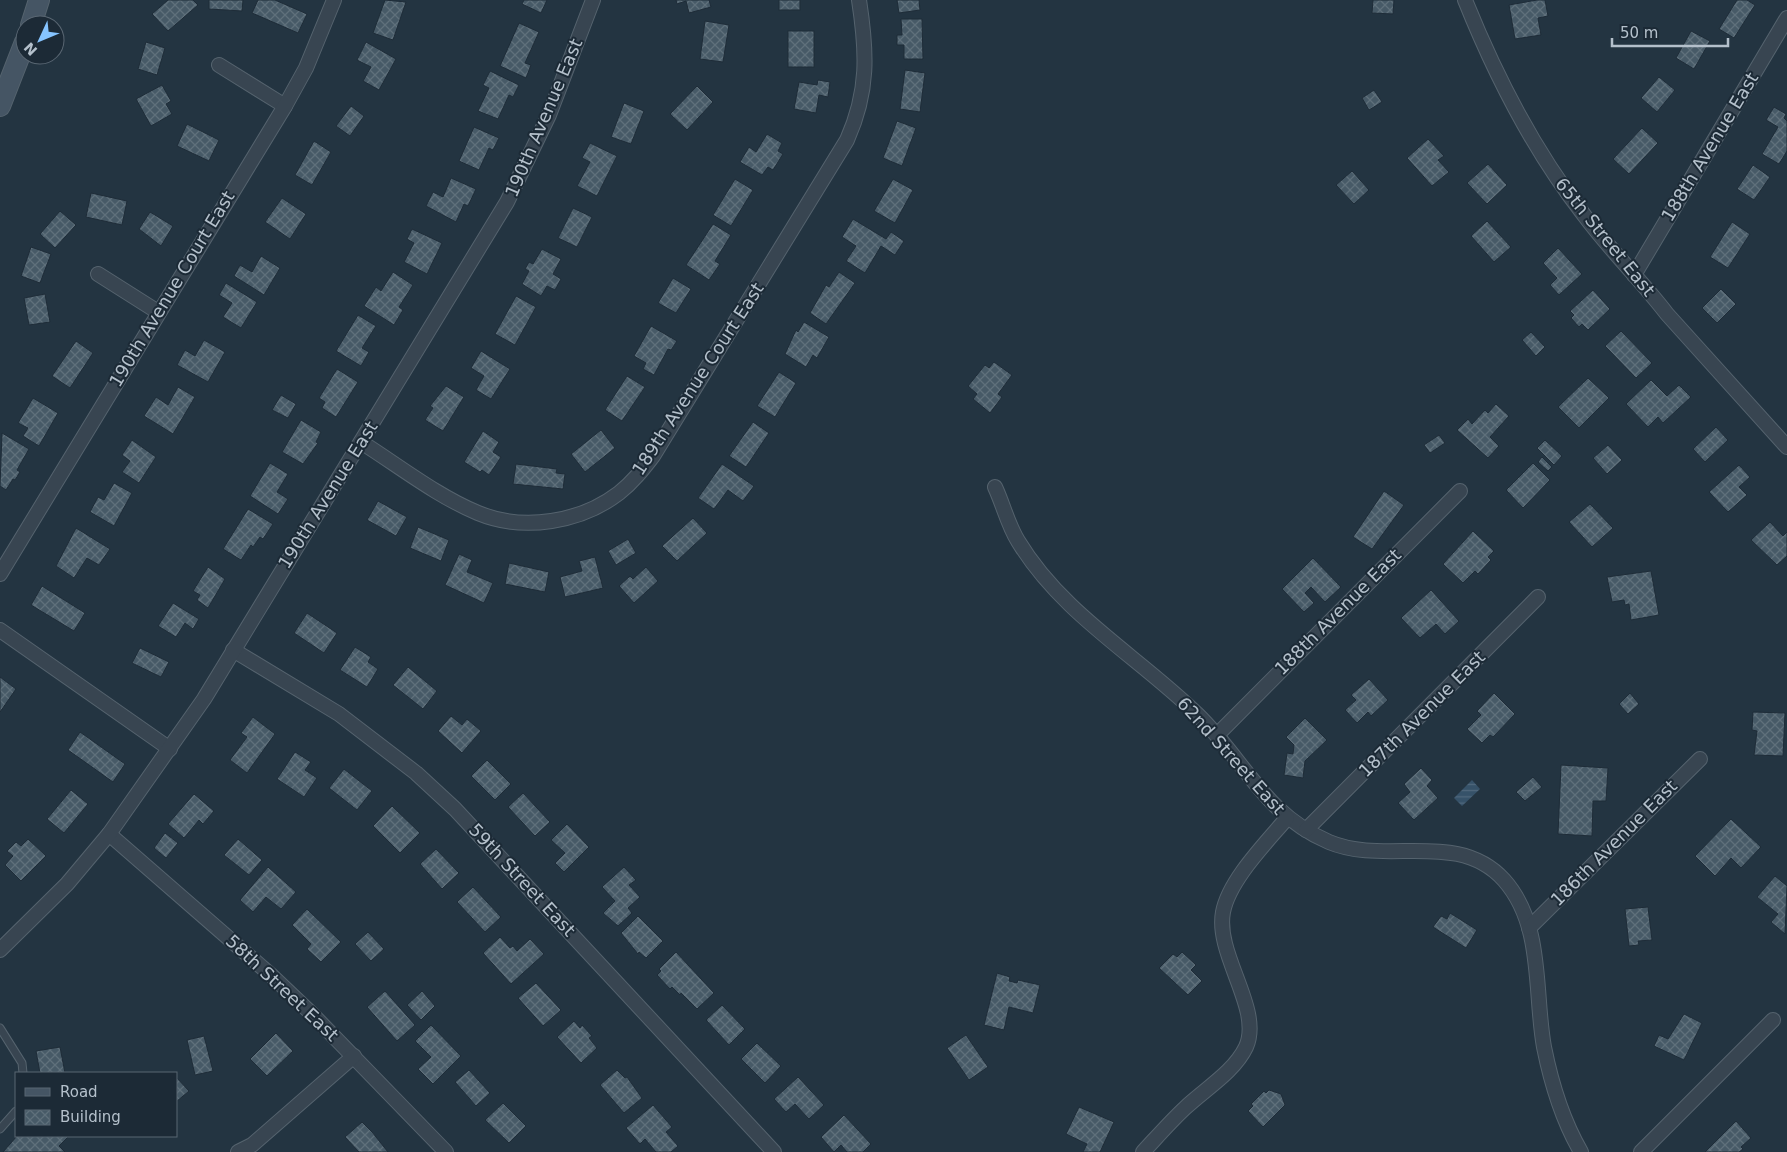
<svg xmlns="http://www.w3.org/2000/svg" width="1787" height="1152" font-family="'DejaVu Sans',sans-serif">
	<style>
		.water { fill: url(#water-rules) }
		.building { fill: url(#building-cross-hatch); stroke: #1e2c38 }
		.lines { fill: none; stroke-linecap: round; stroke-linejoin: round }
		.lane-casing { stroke: #55636e; stroke-width: 9 }
		.street-casing { stroke: #55636e; stroke-width: 16 }
		.secondary-casing { stroke: #55636e; stroke-width: 22 }
		.lane { stroke: #384551; stroke-width: 7 }
		.street { stroke: #384551; stroke-width: 14 }
		.secondary { stroke: #455564; stroke-width: 20 }
		.labels { text-anchor: middle; stroke-width: 4; stroke-linejoin: round; paint-order: stroke }
		.street-label { font-size: 18px; fill: #b4c0cb; stroke: #1c2a36 }
	</style>
	<defs>
		<pattern id="water-rules" width="6" height="5" patternUnits="userSpaceOnUse" patternTransform="scale(1.25)"><rect width="6" height="5" fill="#365269"/><path d="M0 2.5h6" fill="none" stroke="#51697d"/></pattern>
		<pattern id="building-cross-hatch" width="8" height="8" patternUnits="userSpaceOnUse" patternTransform="scale(1.25)"><rect width="8" height="8" fill="#475a67"/><path d="M0 0l8 8M0 8l8-8" fill="none" stroke="#5f707b"/></pattern>
	</defs>
	<rect width="100%" height="100%" fill="#233441"/>
	<!-- water -->
	<polygon class="water" points="1472,780 1480,789 1462,806 1454,798"/>
	<!-- building -->
	<g class="building">
		<polygon points="168,0 193,0 198,5 168,31 152,14"/>
		<polygon points="209,0 243,0 242,11 209,9"/>
		<polygon points="258,0 275,0 307,14 298,33 252,13"/>
		<polygon points="385,0 406,2 393,40 373,33"/>
		<polygon points="524,0 547,0 541,13 522,4"/>
		<polygon points="676,0 709,0 711,7 689,13 686,1 677,4"/>
		<rect x="779" y="0" width="21" height="10"/>
		<polygon points="897,0 919,0 920,10 899,13"/>
		<polygon points="1373,0 1394,0 1393,14 1372,13"/>
		<polygon points="1537,0 1545,0 1548,16 1538,18 1541,35 1515,39 1509,5"/>
		<polygon points="1737,0 1747,0 1755,5 1734,38 1719,29"/>
		<polygon points="901,19 922,19 923,59 904,59 904,45 897,45 897,35 902,35"/>
		<polygon points="705,21 729,25 723,62 700,59"/>
		<polygon points="519,23 539,32 525,63 531,65 526,78 500,66"/>
		<rect x="788" y="31" width="26" height="36"/>
		<polygon points="1691,31 1710,41 1694,69 1676,58"/>
		<polygon points="146,42 165,48 157,75 138,69"/>
		<polygon points="366,42 396,59 379,90 363,81 371,67 357,60"/>
		<polygon points="905,70 925,73 920,112 900,109"/>
		<polygon points="490,71 519,85 513,97 509,95 498,119 478,111 489,88 483,85"/>
		<polygon points="1659,77 1675,90 1657,112 1641,98"/>
		<polygon points="818,80 830,82 828,97 819,95 816,113 794,109 799,82 817,85"/>
		<polygon points="162,85 171,101 166,104 172,114 151,126 136,99"/>
		<polygon points="697,86 713,102 687,130 670,114"/>
		<polygon points="1374,90 1382,102 1369,110 1362,98"/>
		<polygon points="624,103 644,111 631,144 611,137"/>
		<polygon points="351,106 364,116 350,136 336,126"/>
		<polygon points="1774,107 1786,114 1784,118 1787,121 1787,151 1779,164 1762,154 1778,127 1766,120"/>
		<polygon points="897,121 916,128 902,166 883,158"/>
		<polygon points="187,124 219,140 209,161 177,146"/>
		<polygon points="474,127 499,138 493,150 489,148 479,170 459,161"/>
		<polygon points="1642,128 1658,143 1629,174 1613,159"/>
		<polygon points="767,134 782,143 778,151 783,154 773,170 768,167 762,175 740,162 749,147 756,152"/>
		<polygon points="1428,139 1444,156 1438,160 1449,172 1432,186 1407,158"/>
		<polygon points="314,141 331,152 312,185 295,175"/>
		<polygon points="590,143 617,156 597,196 577,186 590,162 582,158"/>
		<polygon points="1488,164 1507,185 1487,204 1467,183"/>
		<polygon points="1753,165 1770,177 1754,200 1737,189"/>
		<polygon points="1352,171 1369,190 1354,204 1336,185"/>
		<polygon points="451,178 476,189 468,206 464,204 456,222 426,206 433,192 443,197"/>
		<polygon points="735,179 753,190 731,226 713,215"/>
		<polygon points="893,179 913,190 895,223 874,211"/>
		<polygon points="91,193 127,201 122,225 86,217"/>
		<polygon points="282,198 306,214 290,239 265,222"/>
		<polygon points="573,208 592,217 577,247 558,238"/>
		<polygon points="60,211 76,225 55,248 40,234"/>
		<polygon points="150,212 173,226 161,246 139,229"/>
		<polygon points="853,219 886,239 891,232 904,241 895,255 881,246 865,273 846,261 856,246 842,237"/>
		<polygon points="1487,221 1511,247 1494,262 1471,236"/>
		<polygon points="1732,222 1750,234 1728,268 1710,257"/>
		<polygon points="713,224 731,235 715,261 720,264 709,280 686,265"/>
		<polygon points="412,229 442,243 427,274 404,262 414,243 407,239"/>
		<polygon points="31,247 51,254 40,283 21,276"/>
		<polygon points="1558,248 1582,274 1559,295 1550,285 1557,278 1543,263"/>
		<polygon points="542,249 561,259 553,274 561,279 555,290 547,286 541,296 522,284 529,271 525,269 529,262 533,264"/>
		<polygon points="261,256 280,268 264,295 234,276 240,265 252,272"/>
		<polygon points="393,272 413,285 399,307 403,310 394,325 364,306 376,287 381,291"/>
		<polygon points="839,272 855,283 826,324 810,313 826,285 829,287"/>
		<polygon points="673,278 691,289 676,313 658,303"/>
		<polygon points="226,283 257,302 241,328 223,317 232,303 219,295"/>
		<polygon points="1721,289 1736,304 1717,323 1702,308"/>
		<polygon points="1593,290 1610,309 1588,330 1582,324 1579,327 1571,318 1574,315 1570,311"/>
		<polygon points="45,294 50,322 29,325 24,298"/>
		<polygon points="516,296 536,307 515,345 495,334"/>
		<polygon points="358,315 376,326 362,348 369,352 361,366 336,351"/>
		<polygon points="804,322 829,337 817,358 813,355 806,367 785,354 796,330 798,332"/>
		<polygon points="651,326 677,341 671,350 668,349 654,375 643,369 646,363 634,356"/>
		<polygon points="1621,331 1652,363 1636,378 1605,346"/>
		<polygon points="1531,332 1545,347 1536,356 1522,340"/>
		<polygon points="204,340 225,352 208,382 177,365 185,350 195,356"/>
		<polygon points="76,341 93,353 70,388 52,376"/>
		<polygon points="481,351 510,369 491,399 476,390 484,376 471,368"/>
		<polygon points="994,362 1012,375 998,394 1002,397 990,413 973,399 977,394 968,386 985,365 989,368"/>
		<polygon points="337,369 358,382 336,417 322,408 325,402 319,398"/>
		<polygon points="779,372 796,383 775,417 757,406"/>
		<polygon points="627,376 645,387 622,421 605,410"/>
		<polygon points="1588,378 1609,398 1579,428 1558,407"/>
		<polygon points="1651,380 1667,396 1679,385 1691,397 1663,423 1658,417 1648,427 1626,404"/>
		<polygon points="446,386 464,397 443,431 425,420 433,408 430,406"/>
		<polygon points="178,387 195,397 173,434 144,416 156,397 168,405"/>
		<polygon points="281,395 296,404 288,418 272,410"/>
		<polygon points="33,398 58,413 39,446 23,436 28,428 18,423"/>
		<polygon points="1496,404 1509,416 1490,437 1499,446 1488,458 1457,430 1468,419 1472,424 1485,410 1488,413"/>
		<polygon points="301,420 321,432 316,442 318,443 303,464 282,452"/>
		<polygon points="753,422 769,433 746,467 729,456"/>
		<polygon points="1716,427 1728,440 1705,462 1693,449"/>
		<polygon points="601,430 615,448 585,472 571,454"/>
		<polygon points="483,431 499,442 493,452 501,457 489,475 482,470 480,472 464,462"/>
		<polygon points="2,433 29,449 17,470 20,472 15,480 13,479 6,490 0,486"/>
		<polygon points="1439,435 1445,443 1430,453 1424,445"/>
		<polygon points="132,440 156,457 139,483 122,472 130,461 122,455"/>
		<polygon points="1545,440 1562,456 1554,465 1537,448"/>
		<polygon points="1608,445 1622,460 1607,474 1593,458"/>
		<polygon points="1542,457 1552,467 1548,471 1538,462"/>
		<polygon points="270,463 288,474 277,492 288,499 278,514 250,496"/>
		<polygon points="1533,463 1550,480 1523,508 1506,490"/>
		<polygon points="516,464 557,469 556,473 565,474 563,489 513,484"/>
		<polygon points="722,464 754,486 743,501 728,490 714,509 698,498"/>
		<polygon points="1739,465 1750,477 1739,487 1747,495 1728,512 1709,492"/>
		<polygon points="114,483 132,493 114,526 90,512 98,497 104,500"/>
		<polygon points="1384,491 1404,505 1372,549 1353,537"/>
		<polygon points="378,501 407,517 396,536 367,520"/>
		<polygon points="1590,504 1613,528 1592,547 1569,522"/>
		<polygon points="248,509 273,524 263,539 260,537 253,547 251,545 241,560 223,549"/>
		<polygon points="693,518 707,533 677,561 662,546"/>
		<polygon points="1770,522 1783,536 1787,532 1787,556 1777,565 1751,540"/>
		<polygon points="418,527 449,540 441,561 410,548"/>
		<polygon points="76,528 110,549 99,565 87,558 74,578 56,566"/>
		<polygon points="1473,531 1494,551 1488,557 1491,560 1478,574 1475,571 1463,583 1443,564"/>
		<polygon points="628,539 636,553 616,565 608,551"/>
		<polygon points="459,554 472,560 467,572 493,583 484,603 445,585"/>
		<polygon points="595,557 603,588 565,597 560,577 582,571 579,561"/>
		<polygon points="1313,558 1341,587 1325,602 1311,587 1305,593 1314,603 1304,612 1282,589"/>
		<polygon points="509,563 549,572 545,592 505,584"/>
		<polygon points="208,567 225,579 208,608 197,600 200,595 193,591"/>
		<polygon points="646,567 658,581 634,603 619,586 630,576 633,579"/>
		<polygon points="1651,571 1659,615 1631,620 1629,604 1625,605 1624,600 1612,602 1607,577"/>
		<polygon points="42,586 85,613 74,631 31,605"/>
		<polygon points="1431,590 1459,621 1445,634 1436,624 1420,638 1401,618"/>
		<polygon points="173,603 199,619 193,629 185,623 176,637 158,626"/>
		<polygon points="307,613 337,633 324,653 294,633"/>
		<polygon points="355,647 371,657 368,662 378,669 367,687 340,670"/>
		<polygon points="140,648 169,662 161,677 132,663"/>
		<polygon points="408,667 437,691 423,709 393,685"/>
		<polygon points="0,677 16,689 0,712"/>
		<polygon points="1369,679 1388,700 1371,716 1368,712 1357,723 1345,710 1356,700 1351,695"/>
		<polygon points="1494,693 1515,714 1493,737 1490,735 1482,743 1467,729 1481,715 1477,711"/>
		<polygon points="1630,693 1639,704 1628,714 1619,704"/>
		<polygon points="1753,712 1785,713 1783,756 1754,755 1757,731 1752,730"/>
		<polygon points="451,716 462,725 467,719 481,731 462,753 438,731"/>
		<polygon points="253,717 275,734 247,773 230,760 247,737 241,733"/>
		<polygon points="1305,718 1327,740 1305,761 1303,778 1284,775 1287,753 1293,754 1294,745 1286,737"/>
		<polygon points="80,732 125,764 113,782 68,750"/>
		<polygon points="295,752 311,762 305,770 317,778 304,797 277,779"/>
		<polygon points="487,760 511,784 495,800 471,776"/>
		<polygon points="1561,765 1608,768 1606,801 1593,801 1592,836 1558,834"/>
		<polygon points="1421,768 1432,780 1427,786 1438,798 1414,820 1398,803 1410,792 1404,784"/>
		<polygon points="344,769 372,791 357,810 329,788"/>
		<polygon points="1533,777 1542,787 1525,801 1516,792"/>
		<polygon points="71,790 88,804 64,833 47,819"/>
		<polygon points="523,793 550,822 535,836 508,807"/>
		<polygon points="194,794 214,811 203,824 199,820 184,838 168,824"/>
		<polygon points="392,806 420,833 400,853 373,826"/>
		<polygon points="1731,819 1761,847 1741,868 1731,858 1715,876 1695,856"/>
		<polygon points="567,824 589,847 564,872 555,863 565,853 551,840"/>
		<polygon points="165,833 178,843 166,858 154,848"/>
		<polygon points="28,839 46,856 21,881 5,865 13,856 7,851 16,842 21,846"/>
		<polygon points="238,839 262,860 249,875 224,855"/>
		<polygon points="436,849 459,873 442,889 420,864"/>
		<polygon points="268,867 296,892 281,909 266,897 253,912 240,900"/>
		<polygon points="624,867 636,880 629,885 640,897 628,908 632,913 618,926 603,913 615,901 602,887"/>
		<polygon points="1775,876 1787,886 1785,934 1771,922 1778,914 1757,897"/>
		<polygon points="473,887 501,917 485,932 457,902"/>
		<polygon points="1648,907 1652,940 1638,941 1639,945 1629,946 1625,909"/>
		<polygon points="307,909 341,942 321,962 307,949 311,944 292,925"/>
		<polygon points="1450,913 1477,930 1466,948 1433,927 1441,916 1447,919"/>
		<polygon points="638,916 663,941 646,958 639,952 638,954 621,933"/>
		<polygon points="368,932 384,949 371,961 355,944"/>
		<polygon points="500,937 510,948 513,946 517,951 530,939 544,954 511,984 483,953"/>
		<polygon points="676,952 714,993 697,1009 681,993 680,995 672,987 670,989 657,975 661,971 659,969"/>
		<polygon points="1182,952 1196,965 1191,970 1202,981 1188,995 1159,968 1173,954 1177,957"/>
		<polygon points="997,973 1010,977 1009,981 1017,983 1018,980 1040,985 1033,1013 1009,1007 1004,1030 984,1025"/>
		<polygon points="536,983 561,1010 543,1026 518,998"/>
		<polygon points="385,991 415,1025 397,1041 367,1007"/>
		<polygon points="422,991 435,1006 421,1020 407,1005"/>
		<polygon points="722,1005 745,1029 729,1045 706,1020"/>
		<polygon points="1684,1014 1702,1023 1684,1060 1654,1046 1659,1035 1668,1039"/>
		<polygon points="574,1021 580,1028 582,1025 592,1036 589,1038 597,1048 581,1063 557,1037"/>
		<polygon points="431,1025 461,1056 433,1084 418,1069 431,1057 415,1041"/>
		<polygon points="276,1033 293,1051 267,1076 250,1059"/>
		<polygon points="966,1035 988,1067 969,1080 947,1048"/>
		<polygon points="204,1036 213,1071 195,1075 187,1040"/>
		<polygon points="757,1043 781,1066 765,1083 741,1059"/>
		<polygon points="60,1047 65,1073 40,1073 36,1051"/>
		<polygon points="469,1070 490,1093 476,1106 455,1082"/>
		<polygon points="617,1070 625,1078 627,1077 642,1098 624,1113 600,1085"/>
		<polygon points="176,1077 189,1091 176,1102"/>
		<polygon points="798,1077 824,1105 809,1119 795,1104 786,1112 774,1099"/>
		<polygon points="1269,1090 1281,1094 1285,1105 1263,1127 1248,1111 1253,1106 1251,1104 1264,1091 1266,1093"/>
		<polygon points="503,1103 526,1126 509,1143 485,1120"/>
		<polygon points="653,1105 672,1127 666,1132 678,1146 671,1152 656,1152 645,1139 640,1144 626,1128"/>
		<polygon points="1079,1107 1114,1122 1100,1152 1083,1152 1087,1144 1066,1134"/>
		<polygon points="844,1115 871,1144 863,1152 847,1152 841,1145 834,1152 821,1137"/>
		<polygon points="1736,1121 1751,1138 1741,1147 1743,1149 1739,1152 1705,1152"/>
		<polygon points="362,1122 372,1132 388,1152 359,1152 345,1137"/>
		<polygon points="17,1136 66,1136 68,1137 59,1146 65,1152 3,1152"/>
	</g>
	<g class="lines">
		<defs>
			<g id="lane">
				<polyline points="0,1028 22,1063 23,1073"/>
				<polyline points="0,1129 16,1111"/>
			</g>
			<g id="street">
				<path d="M1465,0C1496,77 1533,150 1584,215C1610,250 1641,280 1667,314L1787,447"/>
				<polyline points="219,65 285,106"/>
				<polyline points="98,274 158,312"/>
				<polyline points="1634,275 1787,18"/>
				<path d="M361,442C399,466 437,496 478,513C524,532 581,522 619,493C633,482 643,469 653,456L847,140C869,91 867,52 859,0"/>
				<path d="M995,487C1003,504 1008,525 1018,541C1062,614 1139,657 1198,715C1245,761 1264,814 1329,842C1386,866 1458,829 1504,880C1544,925 1534,992 1544,1047C1551,1082 1563,1121 1581,1152"/>
				<polyline points="0,574 285,106 306,68 334,0"/>
				<polyline points="0,630 170,749"/>
				<polyline points="233,650 339,714 416,773 455,809 774,1152"/>
				<polyline points="1217,735 1460,491"/>
				<polyline points="1306,830 1538,597"/>
				<polyline points="109,834 272,976 312,1014 446,1152"/>
				<polyline points="1529,928 1700,759"/>
				<polyline points="0,950 67,884 109,834 204,699 507,202 549,115 593,0"/>
				<polyline points="238,1152 252,1145 354,1056"/>
				<path d="M1143,1152C1157,1137 1170,1122 1185,1108C1205,1089 1234,1072 1246,1047C1263,1009 1215,955 1223,912C1229,880 1266,843 1287,818"/>
				<polyline points="1641,1152 1773,1020"/>
			</g>
			<g id="secondary">
				<polyline points="31,25 39,0"/>
				<polyline points="0,106 25,42"/>
			</g>
		</defs>
		<!-- lane casing -->
		<use href="#lane" class="lane-casing"/>
		<!-- street casing -->
		<use href="#street" class="street-casing"/>
		<!-- secondary casing -->
		<use href="#secondary" class="secondary-casing"/>
		<!-- lane -->
		<use href="#lane" class="lane"/>
		<!-- street -->
		<use href="#street" class="street"/>
		<!-- secondary -->
		<use href="#secondary" class="secondary"/>
	</g>
	<g class="labels">
		<!-- street labels -->
		<g class="street-label">
			<text transform="translate(544 118) rotate(-67)" y="6">190th Avenue East</text>
			<text transform="translate(1710 147) rotate(-59)" y="6">188th Avenue East</text>
			<text transform="translate(1605 237) rotate(51)" y="6">65th Street East</text>
			<text transform="translate(172 289) rotate(-59)" y="6">190th Avenue Court East</text>
			<text transform="translate(698 379) rotate(-57)" y="6">189th Avenue Court East</text>
			<text transform="translate(328 495) rotate(-58)" y="6">190th Avenue East</text>
			<text transform="translate(1338 612) rotate(-45)" y="6">188th Avenue East</text>
			<text transform="translate(1422 714) rotate(-45)" y="6">187th Avenue East</text>
			<text transform="translate(1231 756) rotate(48)" y="6">62nd Street East</text>
			<text transform="translate(1614 843) rotate(-45)" y="6">186th Avenue East</text>
			<text transform="translate(522 880) rotate(47)" y="6">59th Street East</text>
			<text transform="translate(282 988) rotate(43)" y="6">58th Street East</text>
		</g>
	</g>
	<!-- legend -->
	<rect x="15" y="1072" width="162" height="65" fill="#1c2a36" stroke="#596672"/>
	<rect x="25" y="1088" width="25" height="8" fill="#455564" stroke="#596672"/>
	<text x="60" y="1097" font-size="15" fill="#b4c0cb">Road</text>
	<rect x="25" y="1110" width="25" height="15" fill="url(#building-cross-hatch)" stroke="#596672"/>
	<text x="60" y="1122" font-size="15" fill="#b4c0cb">Building</text>
	<!-- north arrow -->
	<g transform="translate(40 40) rotate(226)"><circle r="24" fill="#1c2a36" stroke="#596672"/>
	<path d="M0-4L9 19L0 12L-9 19Z" fill="#86c4ff"/>
	<text y="-8" font-size="14" font-weight="bold" text-anchor="middle" fill="#b4c0cb">N</text>
	</g>
	<!-- scale -->
	<path d="M1612 38v8h116v-8" fill="none" stroke="#b4c0cb" stroke-width="2.5"/>
	<text x="1620" y="38" font-size="15" fill="#b4c0cb" stroke="#1c2a36" stroke-width="4" paint-order="stroke">50 m</text>
</svg>
